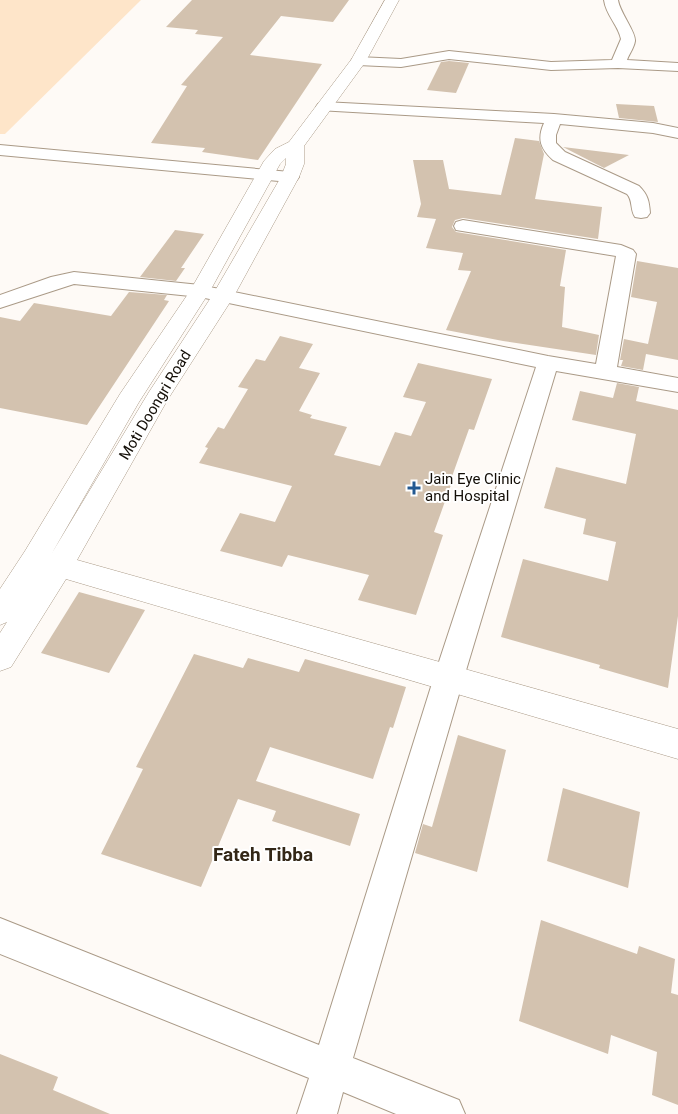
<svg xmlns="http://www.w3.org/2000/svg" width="678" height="1114" font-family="Roboto,sans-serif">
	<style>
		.green { fill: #fee5c9 }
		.building { fill: #d3c2af }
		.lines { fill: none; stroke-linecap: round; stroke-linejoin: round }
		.street-casing { stroke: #aa9a87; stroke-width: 2 }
		.secondary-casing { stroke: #aa9a87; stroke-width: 1 }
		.street { fill: #fff; fill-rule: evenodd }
		.secondary { fill: #fff; fill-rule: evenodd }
		.poi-dot { fill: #235991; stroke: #fff; stroke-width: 2 }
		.labels { text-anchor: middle; stroke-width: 4; stroke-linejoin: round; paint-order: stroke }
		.street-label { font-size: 15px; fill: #130e07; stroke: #fff }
		.poi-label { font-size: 15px; fill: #130e07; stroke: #fff; text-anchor: start }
		.near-neighbourhood-label { font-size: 19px; font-weight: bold; fill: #332717; stroke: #fff }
	</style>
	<rect width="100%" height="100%" fill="#fefaf6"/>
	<!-- green -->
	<polygon class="green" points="0,0 141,0 5,134 0,134"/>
	<!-- building -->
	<g class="building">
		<polygon points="192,0 349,0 333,22 281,16 250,55 322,64 258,160 202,152 205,148 151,143 187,86 181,85 223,37 195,34 198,30 166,27"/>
		<polygon points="449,61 469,63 456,93 427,90 441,62"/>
		<polygon points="616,104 654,106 658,122 619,118"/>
		<polygon points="515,138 539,141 544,154 535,199 602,207 598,239 463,218 455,220 452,227 456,232 566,250 560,286 565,287 562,327 599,335 596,355 503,341 446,330 471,271 458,270 463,253 426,248 436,219 417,217 421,204 413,160 443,160 449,189 501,195"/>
		<polygon points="563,147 629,155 604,168"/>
		<polygon points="175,230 204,234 181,268 185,268 176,281 140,277"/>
		<polygon points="637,261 678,268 678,360 646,354 643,370 621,366 623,360 620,360 624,339 648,344 657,302 631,297"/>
		<polygon points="129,292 167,295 164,300 169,301 87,425 0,408 0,317 20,321 34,303 111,316"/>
		<polygon points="280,336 313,344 299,368 320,373 299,411 312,415 310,418 347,427 334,455 380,466 395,432 411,436 426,402 403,397 418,363 492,379 474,430 469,429 450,482 452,482 434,532 443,535 416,615 358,600 369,575 288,555 282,567 220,551 240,513 275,522 292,486 199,463 208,448 205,447 218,427 224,429 248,389 238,387 256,359 265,361"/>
		<polygon points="617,383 639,387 636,401 678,410 678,616 668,688 599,668 600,665 501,637 523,559 608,581 616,542 583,534 586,519 544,508 556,467 626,484 636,434 572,420 580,391 613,398"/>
		<polygon points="79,592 145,610 109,673 41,653"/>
		<polygon points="194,654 243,668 248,658 299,672 305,659 406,687 393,728 390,727 373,779 270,747 256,781 360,814 350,846 272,821 276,811 238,799 201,887 101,854 143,769 136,767"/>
		<polygon points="458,735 506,750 477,872 415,853 423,824 432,827"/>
		<polygon points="563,788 640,812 628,888 547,861"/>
		<polygon points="541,920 637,954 639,946 675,959 671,993 678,995 678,1105 652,1095 657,1052 611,1035 608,1054 519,1021"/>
		<polygon points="0,1054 58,1077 53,1090 110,1114 0,1114"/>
	</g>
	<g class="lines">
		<defs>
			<g id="street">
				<path d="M604,0H618C620,13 636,32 635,41C634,48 629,54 627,60L678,63V71L618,68L551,70L449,59L401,67L358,65L353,64L351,61L353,58L358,57L401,59L449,51L551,62L612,60L621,39C618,25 606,15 604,0Z"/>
				<path d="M324,102L554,114L653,123L678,128V138L653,133L560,124L556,135V143L565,152L639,186C648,195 649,201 650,213L647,217L641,218L635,217C630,210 633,200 627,194L553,160C540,148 537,139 544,123L318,110L316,107L318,104Z"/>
				<polygon points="0,145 290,172 296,173 299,177 296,181 290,182 0,155"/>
				<polygon points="463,220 621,245 633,250 636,254 617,367 678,378 678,392 556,371 464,677 353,1058 459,1100 465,1114 396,1114 343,1092 337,1114 297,1114 309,1078 0,954 0,918 319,1045 434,677 536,367 200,297 74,284 0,308 0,295 51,277 74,272 200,285 548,356 596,364 616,256 456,230 454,226 456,222"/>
			</g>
			<path id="secondary" d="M385,0H399L366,61L304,146V164L299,177L234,296L168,399L77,560L678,729V759L66,579L11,667L0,671V633L7,622L0,625V589L25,551L120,394L190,291L264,161L275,149L289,142L351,60ZM286,158V164L281,177L212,296L149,392L52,553L139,402L210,291L280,164Z"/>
		</defs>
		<!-- street casing -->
		<use href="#street" class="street-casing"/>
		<!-- secondary casing -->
		<use href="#secondary" class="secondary-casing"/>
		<!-- street -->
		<use href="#street" class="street"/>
		<!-- secondary -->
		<use href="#secondary" class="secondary"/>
	</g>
	<!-- markers -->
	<path class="poi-dot" d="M411.5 480.5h5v5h5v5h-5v5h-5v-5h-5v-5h5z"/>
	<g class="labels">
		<!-- street labels -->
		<g class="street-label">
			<text transform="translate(155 405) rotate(-59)" y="5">Moti Doongri Road</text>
		</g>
		<!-- poi labels -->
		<g class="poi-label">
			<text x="425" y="484">Jain Eye Clinic<tspan x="425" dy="17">and Hospital</tspan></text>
		</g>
		<!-- near-neighbourhood labels -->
		<g class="near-neighbourhood-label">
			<text x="263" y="861">Fateh Tibba</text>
		</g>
	</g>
</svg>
